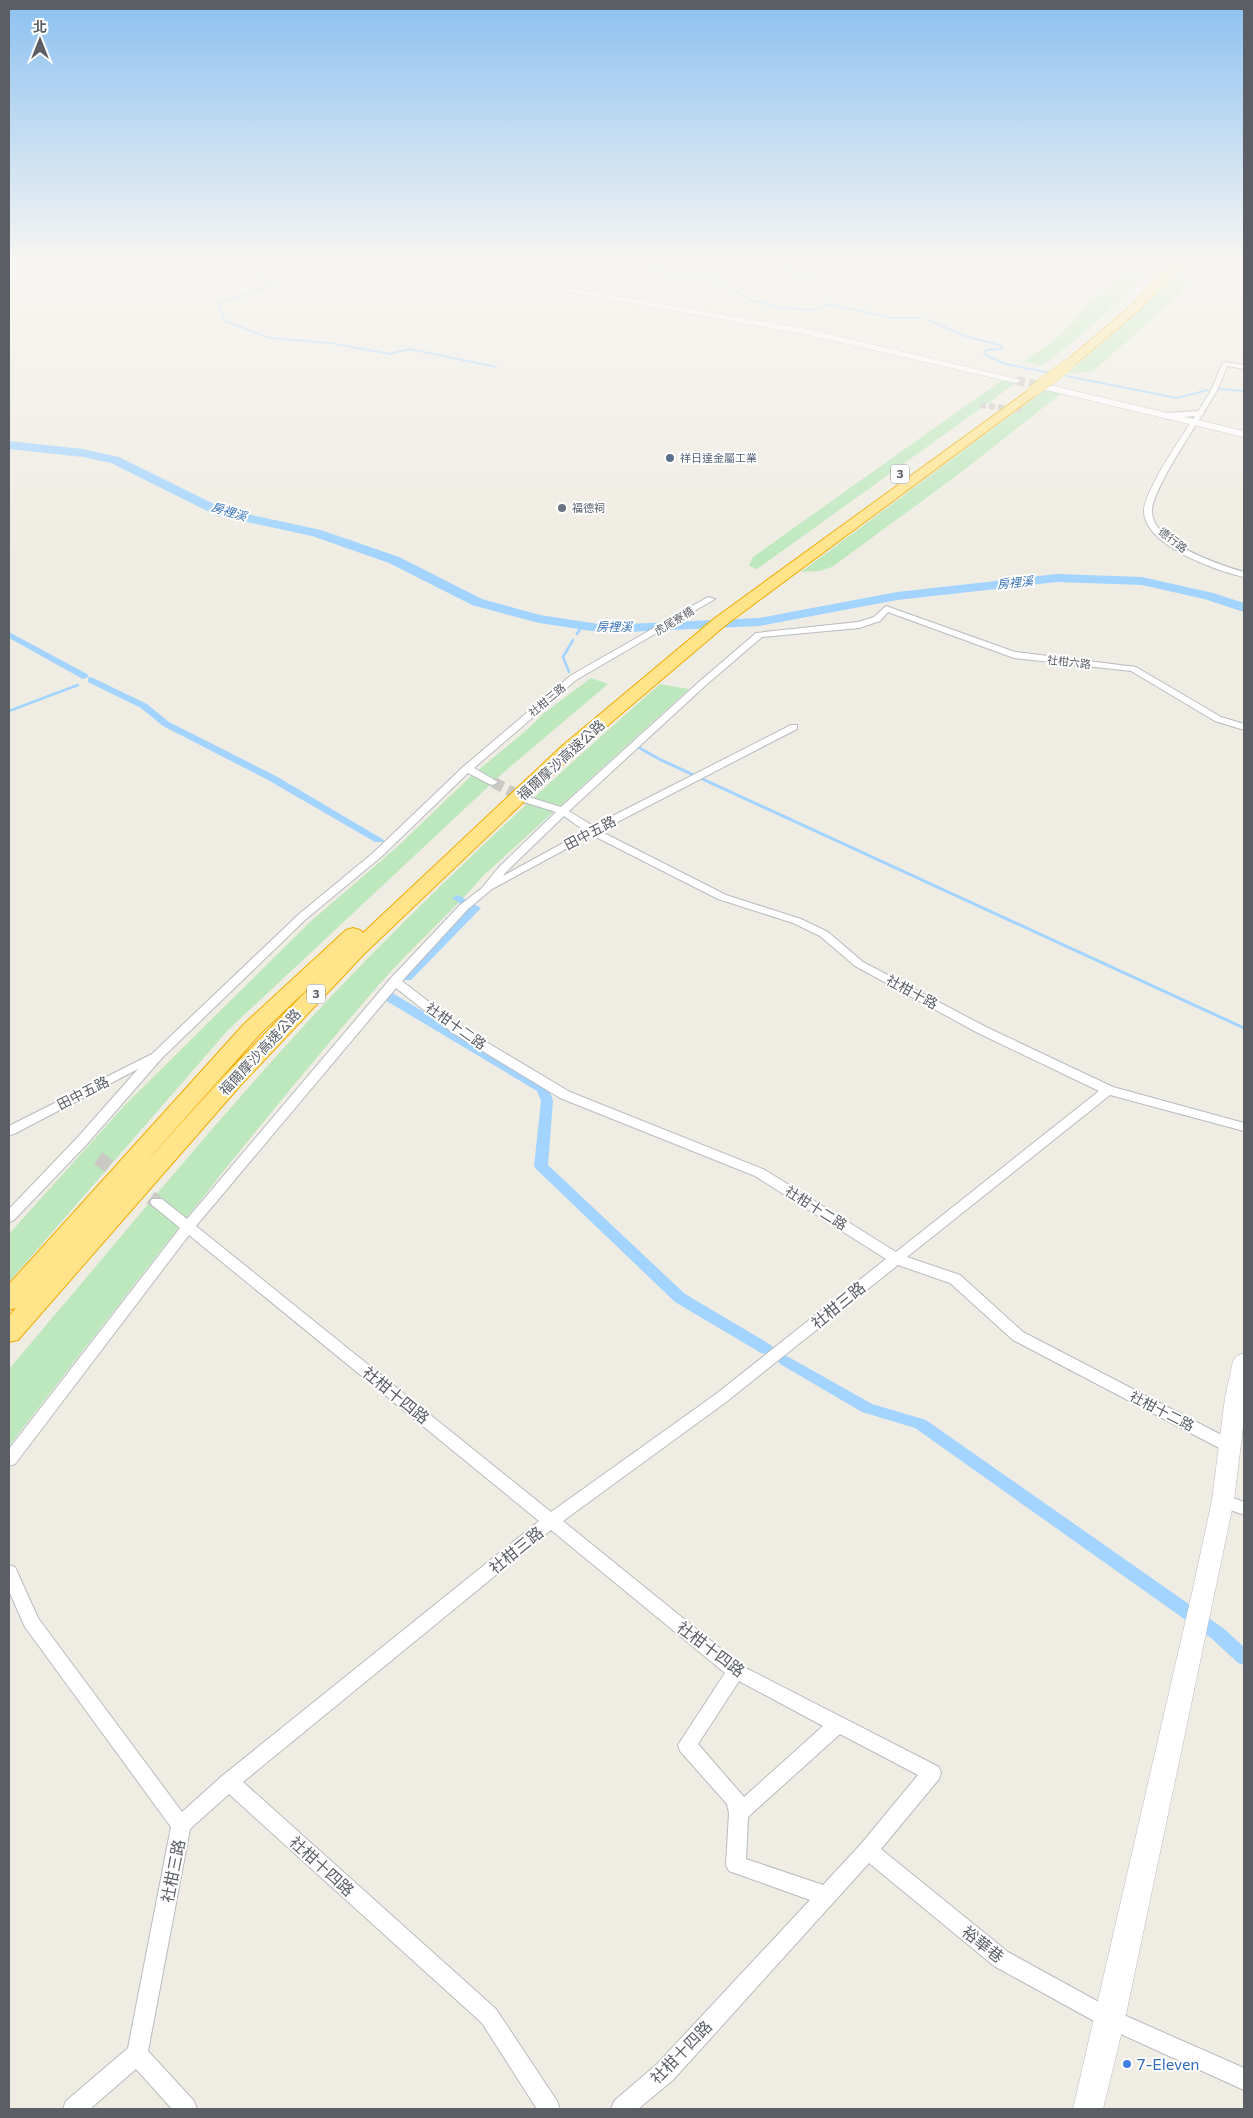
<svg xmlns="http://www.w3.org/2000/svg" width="1253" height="2118" font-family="Commissioner,'Noto Sans TC',sans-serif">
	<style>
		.green { fill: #bde8be }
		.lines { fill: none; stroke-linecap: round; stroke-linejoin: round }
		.stream-far2 { stroke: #a2d4ff; stroke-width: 2 }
		.stream-far1 { stroke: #a2d4ff; stroke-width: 2.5 }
		.stream { stroke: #a2d4ff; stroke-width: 3 }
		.canal { fill: #a2d4ff; fill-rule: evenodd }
		.river { fill: #a2d4ff; fill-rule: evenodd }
		.minor-tunnel-far2 { stroke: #cac9c4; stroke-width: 6; stroke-dasharray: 6 3; stroke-linecap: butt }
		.minor-tunnel-far1 { stroke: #cac9c4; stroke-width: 11; stroke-dasharray: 11 5.5; stroke-linecap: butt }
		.minor-tunnel { stroke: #cac9c4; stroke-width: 14; stroke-dasharray: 14 8; stroke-linecap: butt }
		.secondary-tunnel { stroke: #cac9c4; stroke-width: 9; stroke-dasharray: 9 4.5; stroke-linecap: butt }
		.minor-casing { stroke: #b8bbc0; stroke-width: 2 }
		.tertiary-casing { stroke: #b8bbc0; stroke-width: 2 }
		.secondary-casing { stroke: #b8bcc2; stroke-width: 1 }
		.motorway-casing { stroke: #f1ac00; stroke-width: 2 }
		.minor { fill: #fff; fill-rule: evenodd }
		.tertiary { fill: #fff; fill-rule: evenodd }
		.secondary { fill: #fff; fill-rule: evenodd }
		.motorway { fill: #ffe489; fill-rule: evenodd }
		.motorway-bridge-casing { stroke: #f1ac00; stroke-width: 12; stroke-linecap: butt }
		.motorway-bridge { stroke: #ffe489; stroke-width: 11 }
		.service-dot { fill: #5c6f8a; stroke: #fff; stroke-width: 2 }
		.worship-dot { fill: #6b7280; stroke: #fff; stroke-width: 2 }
		.shop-dot { fill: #3f7fe0; stroke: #fff; stroke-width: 2 }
		.labels { text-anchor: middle; stroke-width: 4; stroke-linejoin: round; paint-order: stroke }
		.far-service-label { font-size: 11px; fill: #4e5e75; stroke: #fff; text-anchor: start }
		.far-worship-label { font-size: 11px; fill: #5b616d; stroke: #fff; text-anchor: start }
		.far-street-label { font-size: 11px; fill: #5b5f65; stroke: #fff }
		.shield { fill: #fff; stroke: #8c8f93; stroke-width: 1 }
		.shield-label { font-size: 12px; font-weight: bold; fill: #5b5f65 }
		.far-water-label { font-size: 12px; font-style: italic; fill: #3973b8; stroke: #fff }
		.street-label { font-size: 14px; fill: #5b5f65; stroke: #fff }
		.near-street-label { font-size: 16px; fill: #5b5f65; stroke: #fff }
		.near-shop-label { font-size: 16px; fill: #366cbe; stroke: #fff; text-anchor: start }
	</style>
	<rect width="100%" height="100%" fill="#efece3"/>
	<!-- green -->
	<g class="green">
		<path d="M1133,274H1145C1114,309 1078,339 1041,366L1024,361C1035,353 1048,345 1059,336C1078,319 1108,279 1133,274Z"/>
		<polygon points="1172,276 1190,280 1173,300 1092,372 1068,373 1140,310"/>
		<polygon points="1002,380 1016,383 757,569 749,566 753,557"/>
		<polygon points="1046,389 1062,393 960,473 832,567 819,571 801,572"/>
		<polygon points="591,678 608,684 504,772 228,1030 9,1282 9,1234 125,1105 310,922 396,848 470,777 528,729 543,714"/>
		<path d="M660,684L689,689L484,875C450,914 411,948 377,987C248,1135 129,1291 9,1446V1369C127,1231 241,1088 369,957C462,862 560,772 660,684Z"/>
	</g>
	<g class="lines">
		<!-- stream-far2 -->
		<g class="stream-far2">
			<polyline points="233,261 274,285 219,304 225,321 270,338 330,343 390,354 410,349 496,367"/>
			<polyline points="657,261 636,269 714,279 729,286"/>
			<polyline points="784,261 772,264 772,267 816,279"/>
			<polyline points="733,289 750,300 783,308 812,310 829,304 892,318 921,318"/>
			<polyline points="929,320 962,335 1002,346 1001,349 986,350 984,354 1005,364 1051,373"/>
			<polyline points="1066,376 1177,398 1208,390"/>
			<polyline points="1220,389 1244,391"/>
		</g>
		<!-- stream-far1 -->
		<g class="stream-far1">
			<polyline points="577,634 582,626"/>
			<polyline points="569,672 563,657 573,640"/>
			<polyline points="9,711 78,685"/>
		</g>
		<!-- stream -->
		<polyline class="stream" points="638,747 659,759 1244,1028"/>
		<!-- canal -->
		<g class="canal">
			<polygon points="9,632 87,674 89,676 84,679 81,678 9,638"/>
			<polygon points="91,677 147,704 169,722 276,776 384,840 383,842 375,842 268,780 163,726 141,708 88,682 88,678"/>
			<polygon points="458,895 481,908 411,980 403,980 401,977 403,974 468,909 452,898"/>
			<polygon points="389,991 548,1086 553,1101 548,1165 685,1294 771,1345 774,1349 771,1353 766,1354 761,1353 675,1302 536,1169 534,1166 541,1101 537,1091 385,1000 383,995"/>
			<polygon points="785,1355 872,1404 926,1420 1223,1628 1244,1647 1244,1665 1238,1663 1211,1638 915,1428 862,1412 780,1364 777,1360 780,1356"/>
		</g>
		<!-- river -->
		<polygon class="river" points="9,441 83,449 119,457 224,509 321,530 399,557 482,599 540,615 605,625 759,618 897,592 1057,574 1142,577 1213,593 1244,603 1244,612 1204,599 1142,585 1057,582 897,600 759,626 605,633 539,623 472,605 389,563 312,536 215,515 111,463 83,457 9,449"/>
		<!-- minor-tunnel-far2 -->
		<polyline class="minor-tunnel-far2" points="980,405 1023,410"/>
		<!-- minor-tunnel-far1 -->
		<polyline class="minor-tunnel-far1" points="493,782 528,800"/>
		<!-- minor-tunnel -->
		<polyline class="minor-tunnel" points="98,1158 157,1202"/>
		<!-- secondary-tunnel -->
		<polyline class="secondary-tunnel" points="1016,380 1045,387"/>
		<defs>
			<g id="minor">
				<path d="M1225,362L1244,365V369L1227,366C1223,376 1220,385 1215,394C1202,417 1151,490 1152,512C1153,543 1220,565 1244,572V577C1218,571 1144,546 1144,511C1145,486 1196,417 1210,392C1215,383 1218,373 1222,364Z"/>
				<polygon points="708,597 715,599 576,680 474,768 498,782 493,785 489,784 468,773 381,857 306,919 162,1058 87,1144 14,1220 9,1222 9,1209 77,1138 138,1069 14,1134 9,1135 9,1126 152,1054 298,915 373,853 463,767 570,676"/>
				<path d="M886,606L1015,652L1136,667L1221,717L1244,724V730L1215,721L1131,671L1014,658L888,612L880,621L859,628L762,637L706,685L569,811L593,826L791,725H797V729L600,831L726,895L801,919L828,932L863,962L986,1027L1113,1087L1244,1123V1131L1110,1095L907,1257L960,1275L1023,1332L1235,1442L1237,1446L1235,1450L1229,1452L1223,1450L1013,1340L950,1283L898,1265L726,1402L563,1521L742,1666L939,1767L941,1773L939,1779L881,1849L1008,1952L1117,2012L1244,2068V2090L1103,2026L994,1966L869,1863L673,2080L638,2109H611L614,2101L657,2064L810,1900L729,1871L726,1865L729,1813L727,1804L680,1751L678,1745L725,1673L551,1530L243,1782L496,2009L557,2101L560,2109H537L482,2023L229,1794L190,1829L148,2051L194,2101L197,2109H172L136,2069L90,2109H63L66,2101L128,2048L171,1827L25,1627L9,1591V1565L15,1567L38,1618L182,1812L222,1776L539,1521L189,1235L15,1464L9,1466V1449L180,1228L152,1205L150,1202L152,1199H162L187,1219L391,978L460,905L482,888L498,868L556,812L524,802V798H532L561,807L700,681L756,633L858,622L874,617ZM564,816L585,831L503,876L506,872ZM592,835L718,899L793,923L820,936L855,966L978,1033L1099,1091L896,1252L765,1170L570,1092L461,1027L402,981L468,909L492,889ZM396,988L453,1033L560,1098L755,1176L886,1259L716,1394L551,1512L196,1226ZM739,1681L823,1726L744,1797L698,1744ZM840,1734L918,1775L861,1844L823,1885L746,1859L748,1817Z"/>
				<polygon points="1223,1494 1244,1502 1244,1515 1217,1505 1215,1500 1217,1495"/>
			</g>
			<polygon id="tertiary" points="1200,411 1204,413 1203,415 1166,419 1162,416 1166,413"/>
			<g id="secondary">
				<polygon points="397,261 412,261 808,329 1021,380 1016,383 808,335"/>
				<polygon points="1045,384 1244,431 1244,437 1042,389 1042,385"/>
				<polygon points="1244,1353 1244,1419 1234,1500 1125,2019 1103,2109 1073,2109 1194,1584 1212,1500 1225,1398 1233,1361 1237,1356"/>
			</g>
			<g id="motorway">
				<polygon points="1175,261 1185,261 1139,310 1073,366 1065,366 1065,362 1131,306"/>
				<path d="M1033,387L1037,388L1039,391L1037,394L727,624L574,754L364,954L239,1087L18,1340L9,1342V1316L16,1308L9,1310V1284L244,1024L346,930L353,928L360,930L363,933L562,746L715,618ZM318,979L223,1077L137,1172L260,1034Z"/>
			</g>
		</defs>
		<!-- minor casing -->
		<use href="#minor" class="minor-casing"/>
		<!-- tertiary casing -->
		<use href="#tertiary" class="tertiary-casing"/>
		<!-- secondary casing -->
		<use href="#secondary" class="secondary-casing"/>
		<!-- motorway casing -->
		<use href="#motorway" class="motorway-casing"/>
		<!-- minor -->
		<use href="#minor" class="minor"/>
		<!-- tertiary -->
		<use href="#tertiary" class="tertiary"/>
		<!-- secondary -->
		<use href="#secondary" class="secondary"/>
		<!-- motorway -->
		<use href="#motorway" class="motorway"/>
		<defs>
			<polyline id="motorway-bridge" points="1033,391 1069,364"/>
		</defs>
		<!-- motorway-bridge casing -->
		<use href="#motorway-bridge" class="motorway-bridge-casing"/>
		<!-- motorway-bridge -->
		<use href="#motorway-bridge" class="motorway-bridge"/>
	</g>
	<!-- sky -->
	<linearGradient id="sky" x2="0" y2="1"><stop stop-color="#8cc1f1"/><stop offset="0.47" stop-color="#f8f6f2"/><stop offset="1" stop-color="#f8f6f2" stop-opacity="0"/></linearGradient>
	<rect width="1253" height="557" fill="url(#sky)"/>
	<!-- markers -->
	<circle class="service-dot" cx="670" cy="458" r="5"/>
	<circle class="worship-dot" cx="562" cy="508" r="5"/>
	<circle class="shop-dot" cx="1127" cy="2064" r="5"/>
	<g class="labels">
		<!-- far-service labels -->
		<g class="far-service-label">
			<text x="680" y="462">祥日達金屬工業</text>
		</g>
		<!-- far-worship labels -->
		<g class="far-worship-label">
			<text x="572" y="512">福德祠</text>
		</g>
		<!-- far-street labels -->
		<g class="far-street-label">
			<text transform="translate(1173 540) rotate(38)" y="4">德行路</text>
			<text transform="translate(674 621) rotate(-31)" y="4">虎尾寮橋</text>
			<text transform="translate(1069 662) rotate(6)" y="4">社柑六路</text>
			<text transform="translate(547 700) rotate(-40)" y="4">社柑三路</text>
		</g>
		<!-- shield labels -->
		<g class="shield">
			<rect x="891" y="464.5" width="18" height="19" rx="4"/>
			<rect x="307" y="984.5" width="18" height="19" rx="4"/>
		</g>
		<g class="shield-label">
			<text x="900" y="478">3</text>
			<text x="316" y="998">3</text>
		</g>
		<!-- far-water labels -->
		<g class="far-water-label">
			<text transform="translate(229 512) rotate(17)" y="4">房裡溪</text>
			<text transform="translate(1015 583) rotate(-6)" y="4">房裡溪</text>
			<text transform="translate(614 627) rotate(1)" y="4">房裡溪</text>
		</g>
		<!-- street labels -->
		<g class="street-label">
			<text transform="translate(561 760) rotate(-42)" y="5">福爾摩沙高速公路</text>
			<text transform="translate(590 833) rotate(-28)" y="5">田中五路</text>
			<text transform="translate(912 992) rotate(28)" y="5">社柑十路</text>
			<text transform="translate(456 1026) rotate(35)" y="5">社柑十二路</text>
			<text transform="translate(260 1052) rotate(-47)" y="5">福爾摩沙高速公路</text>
			<text transform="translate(83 1093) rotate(-27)" y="5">田中五路</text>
			<text transform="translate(816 1208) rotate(32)" y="5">社柑十二路</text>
			<text transform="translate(1162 1411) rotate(27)" y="5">社柑十二路</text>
		</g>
		<!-- near-street labels -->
		<g class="near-street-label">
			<text transform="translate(838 1305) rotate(-39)" y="6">社柑三路</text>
			<text transform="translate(396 1395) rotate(39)" y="6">社柑十四路</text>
			<text transform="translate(516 1550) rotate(-39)" y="6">社柑三路</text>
			<text transform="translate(711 1649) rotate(37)" y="6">社柑十四路</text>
			<text transform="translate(322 1866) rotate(42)" y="6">社柑十四路</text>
			<text transform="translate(173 1871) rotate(-79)" y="6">社柑三路</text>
			<text transform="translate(983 1944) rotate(38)" y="6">裕華巷</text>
			<text transform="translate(681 2052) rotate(-46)" y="6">社柑十四路</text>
		</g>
		<!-- near-shop labels -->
		<g class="near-shop-label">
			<text x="1137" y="2070">7-Eleven</text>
		</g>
	</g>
	<!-- border -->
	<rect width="1253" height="2118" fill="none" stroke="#5b5f65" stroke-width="20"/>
	<!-- north arrow -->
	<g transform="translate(40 40)" stroke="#ffffff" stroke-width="4" paint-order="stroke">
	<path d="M0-4L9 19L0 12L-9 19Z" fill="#5b5f65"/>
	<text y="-8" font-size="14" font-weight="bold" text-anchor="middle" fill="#5b5f65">北</text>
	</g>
</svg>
